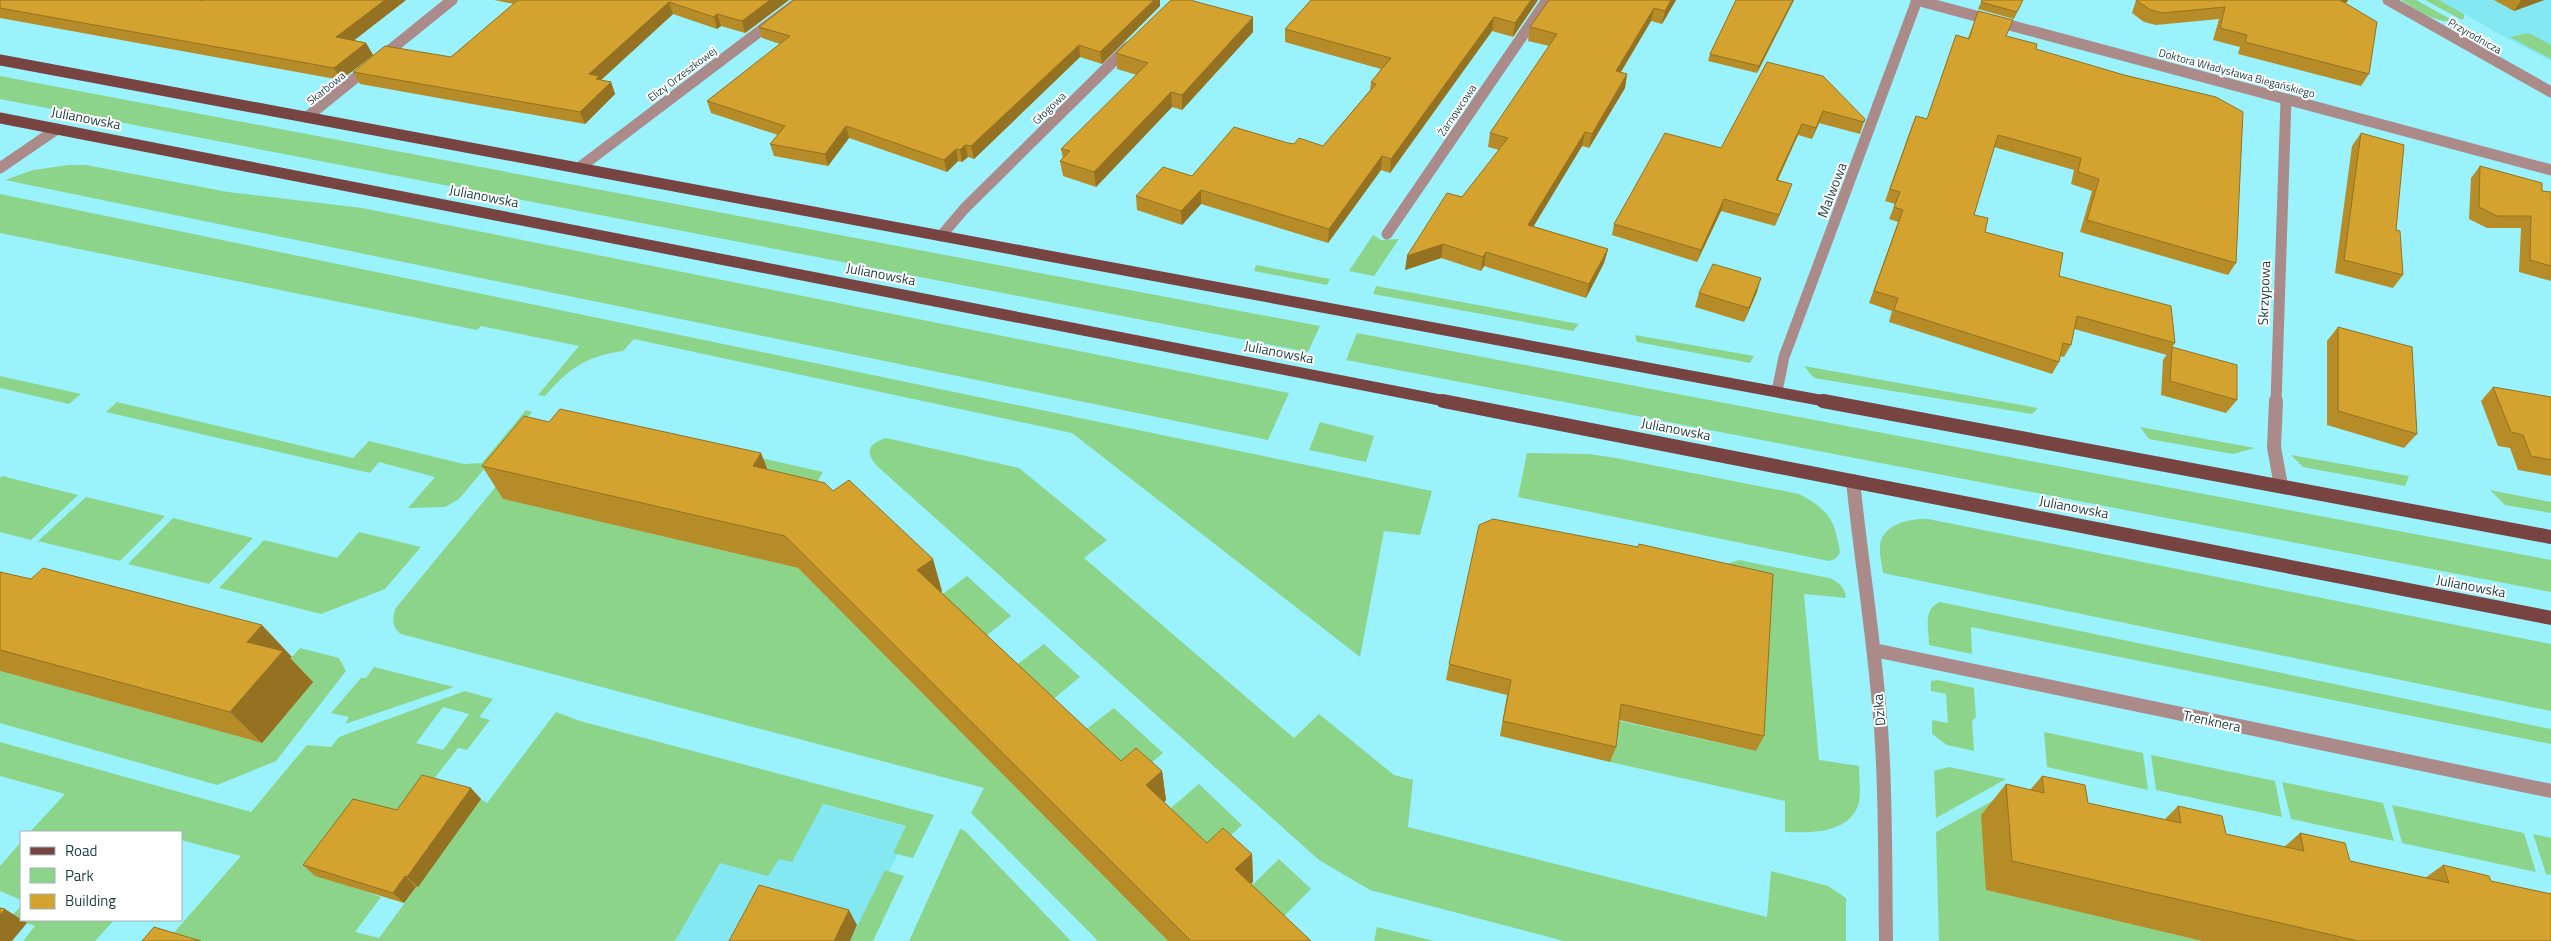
<svg xmlns="http://www.w3.org/2000/svg" width="2551" height="941" font-family="'Titillium Web',sans-serif">
	<style>
		.built { fill: #83e8f1 }
		.green { fill: #8cd48a; fill-rule: evenodd }
		.lines { fill: none; stroke-linecap: round; stroke-linejoin: round }
		.minor-far1 { stroke: #ab8b89; stroke-width: 11 }
		.minor { stroke: #ab8b89; stroke-width: 14 }
		.major-far1 { stroke: #784441; stroke-width: 11 }
		.major { stroke: #784441; stroke-width: 14 }
		.wall { fill: #b68c28 }
		.shaded-wall { fill: #947221 }
		.building { fill: #d4a32f; stroke: #947221 }
		.labels { text-anchor: middle; stroke-width: 4; stroke-linejoin: round; paint-order: stroke }
		.far-street-label { font-size: 11px; fill: #1a3f43; stroke: #fff }
		.street-label { font-size: 14px; fill: #1a3f43; stroke: #fff }
	</style>
	<rect width="100%" height="100%" fill="#9af3fc"/>
	<!-- built -->
	<g class="built">
		<polygon points="2439,0 2551,0 2551,61 2503,36"/>
		<polygon points="568,737 911,828 854,941 433,941"/>
	</g>
	<!-- green -->
	<g class="green">
		<path d="M2401,0H2416L2454,21C2436,24 2416,9 2401,0Z"/>
		<polygon points="2425,0 2439,0 2464,14 2464,18 2462,20"/>
		<polygon points="2529,33 2551,45 2551,59 2510,37"/>
		<polygon points="0,76 1320,326 1308,352 0,99"/>
		<polygon points="68,165 86,165 228,192 362,208 1289,393 1268,440 5,180 33,170"/>
		<path d="M0,194L1432,491L1420,535L1384,531L1360,657L1072,433L634,339L623,351C587,356 569,368 545,396L538,395L579,346L481,326L477,330L0,233Z"/>
		<polygon points="1373,235 1381,240 1399,239 1374,276 1349,271"/>
		<polygon points="1256,265 1330,279 1327,285 1254,271"/>
		<polygon points="1376,286 1579,324 1573,331 1373,294"/>
		<polygon points="1357,333 2551,560 2551,592 1346,360"/>
		<polygon points="1635,335 1754,356 1750,363 1637,342"/>
		<polygon points="1804,366 2038,408 2032,414 1814,378"/>
		<polygon points="0,376 81,394 69,404 0,388"/>
		<polygon points="117,402 353,458 369,441 464,464 482,463 526,410 532,412 459,499 445,507 408,508 435,477 379,462 370,473 106,412"/>
		<path d="M586,419L823,472L802,508L503,499L798,568L1168,941H1098L971,813L984,788L401,634C392,627 392,620 395,609L540,433Z"/>
		<polygon points="1320,422 1374,436 1366,462 1309,450"/>
		<polygon points="2140,427 2255,448 2233,454 2149,439"/>
		<path d="M886,438L1019,468L1107,540L1084,558L1294,738L1319,714L1394,775L1413,780L1408,827L1767,917L1771,871L1828,886L1846,898V941H1564L1370,890L1319,860L878,467C864,452 868,444 886,438Z"/>
		<path d="M1527,453L1589,454L1616,458L1799,494C1829,510 1835,520 1840,553L1835,559L1829,561L1518,497Z"/>
		<polygon points="2291,455 2409,476 2405,486 2303,467"/>
		<polygon points="2,476 78,495 31,540 0,532 0,478"/>
		<polygon points="2490,490 2551,502 2551,513 2505,505"/>
		<polygon points="86,497 165,516 120,561 38,541"/>
		<polygon points="173,518 253,538 209,584 128,564"/>
		<path d="M1928,519L2551,644V711L1883,573C1882,564 1879,553 1880,545C1882,524 1911,518 1928,519Z"/>
		<polygon points="359,532 421,547 385,589 321,614 219,588 264,540 337,558"/>
		<path d="M1739,560L1829,578C1839,582 1845,587 1846,598L1804,594L1819,760L1859,766C1859,778 1861,791 1859,802C1851,834 1810,833 1785,832V801L1610,762L1615,720L1756,751L1717,567Z"/>
		<polygon points="967,576 1011,616 973,646 929,604"/>
		<path d="M1940,602L2551,729V744L1971,627L1972,654L1929,645C1929,629 1922,609 1940,602Z"/>
		<polygon points="1044,644 1080,677 1040,710 1003,675"/>
		<polygon points="300,648 339,658 346,671 276,761 217,785 0,723 0,671 262,743 278,673"/>
		<polygon points="374,667 454,687 345,724 349,717 331,713 361,678 366,678"/>
		<polygon points="1938,680 1974,688 1976,717 1972,721 1974,751 1947,745 1932,734 1932,720 1948,723 1946,694 1931,691 1931,681"/>
		<path d="M465,691L493,699L479,717L490,720L467,750L458,748L405,816L334,881L381,897L355,932L379,938L481,799L487,803L556,712L580,721L934,815L913,858L893,853L906,826L823,804L792,862L779,859L768,876L720,863L675,941H186L171,936L241,856L181,840V832H30L65,794L0,776V742L251,812L307,745L331,747L339,737ZM443,707L469,714L443,750L416,743Z"/>
		<polygon points="1114,708 1163,753 1122,787 1072,740"/>
		<polygon points="2044,732 2143,753 2148,790 2047,767"/>
		<polygon points="2151,755 2275,781 2282,817 2156,790"/>
		<polygon points="1949,767 2006,779 1936,818 1934,771"/>
		<polygon points="2282,782 2383,803 2394,841 2291,819"/>
		<polygon points="1199,784 1242,825 1201,863 1157,820"/>
		<polygon points="2014,789 1987,890 2202,941 1939,941 1936,832"/>
		<polygon points="2392,805 2524,833 2536,872 2402,843"/>
		<polygon points="960,829 965,831 1071,941 909,941"/>
		<polygon points="2533,834 2551,838 2551,875 2546,874"/>
		<polygon points="21,842 21,900 0,891 0,866"/>
		<polygon points="1279,859 1311,889 1271,929 1238,899"/>
		<polygon points="885,870 904,876 873,941 850,941"/>
		<polygon points="21,906 21,920 114,920 95,941 23,941 35,926 10,918"/>
		<polygon points="1377,927 1434,941 1374,941"/>
	</g>
	<g class="lines">
		<!-- minor-far1 -->
		<g class="minor-far1">
			<polyline points="1916,0 2551,170"/>
			<polyline points="2388,0 2551,92"/>
			<polyline points="307,117 452,0"/>
			<polyline points="0,168 57,129"/>
			<polyline points="579,168 801,0"/>
			<polyline points="1387,234 1547,0"/>
			<polyline points="941,236 965,208 1128,47"/>
			<polyline points="1777,391 1784,357 1917,0"/>
			<polyline points="2276,402 2286,100"/>
		</g>
		<!-- minor -->
		<g class="minor">
			<polyline points="2276,401 2274,447 2281,486"/>
			<path d="M1853,481C1862,569 1877,656 1882,744C1886,810 1885,876 1886,941"/>
			<polyline points="1874,650 2551,791"/>
		</g>
		<!-- major-far1 -->
		<g class="major-far1">
			<polyline points="0,60 1830,402"/>
			<polyline points="0,118 1450,402"/>
		</g>
		<!-- major -->
		<g class="major">
			<polyline points="1443,401 2551,618"/>
			<polyline points="1823,401 2551,537"/>
		</g>
	</g>
	<!-- wall -->
	<g class="wall">
		<polygon points="0,0 203,1 406,0 354,40 366,43 373,55 341,80 0,18"/>
		<polygon points="494,0 789,0 745,33 721,26 717,29 673,14 601,80 611,82 615,94 585,124 360,84 353,72 451,57 514,4"/>
		<polygon points="1311,0 1538,0 1513,37 1492,31 1390,173 1381,170 1328,243 1201,204 1182,225 1137,210 1136,196 1192,176 1288,143 1323,146 1370,90 1371,82 1381,69 1285,42 1285,29"/>
		<polygon points="1549,0 1676,0 1662,24 1651,21 1621,72 1627,74 1625,88 1589,148 1582,146 1533,226 1608,249 1604,263 1586,298 1484,266 1481,271 1441,258 1405,270 1499,150 1488,147 1490,133 1549,46 1528,41 1530,27"/>
		<polygon points="1736,0 1794,0 1757,73 1708,61 1710,54"/>
		<polygon points="1982,0 2023,0 2014,19 1978,9"/>
		<polygon points="2136,0 2348,0 2347,2 2345,3 2369,74 2361,86 2238,54 2240,47 2213,40 2219,19 2156,25 2144,22 2132,13"/>
		<polygon points="2494,0 2544,0 2514,11"/>
		<polygon points="1160,6 1102,64 1080,57 974,159 968,157 962,162 958,161 947,172 849,138 828,166 774,156 770,144 778,135 711,113 707,101 780,44 762,38 759,27"/>
		<polygon points="1978,11 2006,36 2036,49 2236,263 2228,275 2080,232 2092,191 2071,184 2074,170 1994,147 1974,215 1985,232 2175,343 2167,355 2074,329 2071,345 2064,357 2060,356 2059,362 2052,374 1889,322 1892,311 1869,303 1898,222 1889,219 1895,204 1885,201 1911,128 1916,116 1927,119 1956,35 1968,38"/>
		<polygon points="1253,32 1182,110 1172,107 1096,187 1063,176 1060,161 1063,159 1061,149 1137,75 1117,69 1116,53"/>
		<polygon points="1767,62 1865,119 1860,134 1819,123 1812,139 1798,135 1778,180 1792,184 1775,226 1721,211 1697,262 1612,235 1614,224 1721,148"/>
		<polygon points="2361,133 2396,230 2403,275 2393,288 2335,273 2352,146"/>
		<polygon points="2480,166 2542,191 2551,192 2551,281 2519,272 2521,228 2487,228 2469,219 2471,178"/>
		<polygon points="1757,292 1744,322 1695,307 1699,293"/>
		<polygon points="2338,327 2417,434 2404,448 2327,425 2327,341"/>
		<polygon points="2172,347 2237,400 2226,413 2161,395 2163,360"/>
		<polygon points="2493,387 2551,397 2551,476 2518,470 2510,448 2498,446 2481,401"/>
		<polygon points="482,466 768,470 942,591 941,592 1121,761 1162,771 1166,800 1164,802 1207,843 1252,854 1253,882 1251,884 1311,941 1168,941 798,568 503,499"/>
		<polygon points="0,572 292,657 290,658 313,682 262,743 0,671"/>
		<polygon points="1449,664 1764,736 1756,751 1619,720 1616,747 1610,762 1500,736 1507,695 1446,680"/>
		<polygon points="2042,776 2088,803 2164,820 2178,806 2226,834 2284,847 2300,833 2350,861 2425,878 2443,865 2491,881 2549,894 2551,892 2551,941 2202,941 1986,890 1981,815 2006,784 2030,790"/>
		<polygon points="481,799 418,887 416,887 404,903 315,876 303,865 397,810"/>
	</g>
	<!-- shaded-wall -->
	<g class="shaded-wall">
		<polygon points="385,0 406,0 343,49 336,37"/>
		<polygon points="770,0 789,0 745,33 742,21"/>
		<polygon points="1154,0 1160,0 1160,6 1102,64 1100,52"/>
		<polygon points="1531,0 1538,0 1513,37 1515,23"/>
		<polygon points="1671,0 1676,0 1662,24 1665,11"/>
		<polygon points="1793,0 1794,0 1757,73 1759,66"/>
		<polygon points="2335,0 2348,0 2347,2 2329,10"/>
		<polygon points="2521,0 2544,0 2514,11"/>
		<polygon points="669,2 673,14 601,80 611,82 615,94 585,124 580,112 589,74"/>
		<polygon points="1654,8 1651,21 1613,85 1616,71"/>
		<polygon points="717,14 721,26 717,29 714,17"/>
		<polygon points="1253,17 1253,32 1182,110 1182,95"/>
		<polygon points="1494,17 1492,31 1390,173 1391,159"/>
		<polygon points="366,43 373,55 341,80 334,68"/>
		<polygon points="1079,45 1080,57 974,159 971,146"/>
		<polygon points="1627,74 1625,88 1589,148 1592,134"/>
		<polygon points="1171,92 1172,107 1096,187 1094,172"/>
		<polygon points="1823,111 1819,123 1812,139 1816,128"/>
		<polygon points="1802,124 1798,135 1772,191 1776,180"/>
		<polygon points="846,126 849,138 828,166 825,154"/>
		<polygon points="1585,132 1582,146 1526,239 1528,225"/>
		<polygon points="965,145 968,157 962,162 960,150"/>
		<polygon points="956,149 958,161 947,172 944,160"/>
		<polygon points="1382,156 1381,170 1328,243 1329,229"/>
		<polygon points="1792,184 1788,195 1775,226 1779,215"/>
		<polygon points="1201,190 1201,204 1182,225 1181,211"/>
		<polygon points="1724,199 1721,211 1697,262 1701,250"/>
		<polygon points="1443,244 1441,258 1405,270 1407,256"/>
		<polygon points="1608,249 1604,263 1586,298 1589,284"/>
		<polygon points="1486,252 1484,266 1481,271 1483,257"/>
		<polygon points="1761,278 1757,292 1744,322 1749,308"/>
		<polygon points="761,453 774,486 753,466"/>
		<polygon points="933,559 942,591 927,602 917,570"/>
		<polygon points="262,625 292,657 290,658 313,682 262,743 230,712 247,642"/>
		<polygon points="1162,771 1166,800 1150,814 1146,785"/>
		<polygon points="471,788 481,799 418,887 407,877"/>
		<polygon points="1252,854 1253,882 1236,897 1235,869"/>
		<polygon points="405,876 416,887 404,903 393,893"/>
		<polygon points="5,909 27,923 12,941 0,941 0,915"/>
		<polygon points="849,910 857,925 850,941 834,941"/>
	</g>
	<!-- building -->
	<g class="building">
		<polygon points="0,0 198,0 203,1 204,0 385,0 336,37 366,43 334,68 0,8"/>
		<polygon points="518,0 770,0 742,21 717,14 714,17 669,2 589,74 599,76 596,79 611,82 580,112 353,72 385,46 451,57"/>
		<polygon points="794,0 1154,0 1100,52 1079,45 971,146 965,145 960,150 956,149 944,160 846,126 825,154 770,144 785,126 707,101 790,36 759,27"/>
		<polygon points="1171,0 1190,0 1253,17 1182,95 1171,92 1094,172 1060,161 1070,151 1061,149 1148,63 1116,53"/>
		<polygon points="1311,0 1531,0 1515,23 1494,17 1391,159 1382,156 1329,229 1201,190 1181,211 1136,196 1163,167 1192,176 1234,127 1288,143 1294,144 1299,138 1323,146 1376,84 1371,82 1391,58 1285,29"/>
		<polygon points="1549,0 1671,0 1665,11 1654,8 1616,71 1627,74 1592,134 1585,132 1528,225 1608,249 1589,284 1486,252 1483,257 1443,244 1407,256 1447,193 1462,197 1508,138 1490,133 1557,34 1530,27"/>
		<polygon points="1736,0 1793,0 1759,66 1710,54"/>
		<polygon points="1982,0 2023,0 2017,12 1981,2"/>
		<polygon points="2138,0 2340,0 2377,22 2369,74 2245,42 2247,35 2220,28 2225,7 2162,13 2151,10 2137,1"/>
		<polygon points="1978,11 2013,20 2006,36 2037,44 2036,49 2124,75 2216,97 2243,112 2236,263 2087,220 2099,179 2078,172 2081,158 1998,135 1974,215 1988,218 1985,232 2063,253 2059,276 2171,306 2175,343 2077,316 2071,345 2063,343 2059,362 1894,310 1898,298 1874,291 1903,210 1894,207 1900,192 1890,189 1916,116 1927,119 1956,35 1969,39"/>
		<polygon points="1767,62 1823,76 1865,119 1864,122 1823,111 1816,128 1802,124 1776,180 1792,184 1779,215 1724,199 1701,250 1614,224 1665,133 1721,148"/>
		<polygon points="2361,133 2404,145 2396,230 2400,231 2403,275 2344,260"/>
		<polygon points="2480,166 2542,183 2542,191 2551,192 2551,266 2530,260 2531,216 2497,216 2479,207"/>
		<polygon points="1713,264 1761,278 1749,308 1699,293"/>
		<polygon points="2338,327 2412,347 2417,434 2338,411"/>
		<polygon points="2172,347 2237,365 2237,400 2170,381"/>
		<polygon points="2493,387 2551,397 2551,460 2531,456 2523,435 2511,432"/>
		<polygon points="560,409 761,453 753,466 825,483 833,491 849,480 933,559 917,570 1121,761 1136,748 1162,771 1146,785 1207,843 1223,828 1252,854 1235,869 1311,941 1191,941 785,536 482,466 524,416 549,422"/>
		<polygon points="1493,519 1638,547 1639,544 1773,574 1764,736 1621,704 1616,747 1503,721 1511,680 1449,664 1479,525"/>
		<polygon points="43,568 262,625 247,642 283,651 230,712 0,650 0,572 31,579"/>
		<polygon points="422,775 471,788 407,877 405,876 393,893 303,865 353,799 397,810"/>
		<polygon points="2042,776 2085,785 2088,803 2181,823 2178,806 2222,816 2226,834 2304,851 2300,833 2345,843 2350,861 2449,883 2443,865 2489,876 2491,881 2551,894 2551,941 2358,941 2012,861 2006,784 2044,793"/>
		<polygon points="759,885 849,910 834,941 729,941"/>
		<polygon points="0,908 5,909 0,915"/>
		<polygon points="154,927 201,941 142,941"/>
	</g>
	<g class="labels">
		<!-- far-street labels -->
		<g class="far-street-label">
			<text transform="translate(2475 36) rotate(30)" y="4">Przyrodnicza</text>
			<text transform="translate(2237 73) rotate(15)" y="4">Doktora Władysława Biegańskiego</text>
			<text transform="translate(682 74) rotate(-37)" y="4">Elizy Orzeszkowej</text>
			<text transform="translate(326 88) rotate(-39)" y="4">Skarbowa</text>
			<text transform="translate(1049 108) rotate(-44)" y="4">Głogowa</text>
			<text transform="translate(1457 110) rotate(-56)" y="4">Żarnowcowa</text>
		</g>
		<!-- street labels -->
		<g class="street-label">
			<text transform="translate(86 118) rotate(11)" y="5">Julianowska</text>
			<text transform="translate(1832 190) rotate(-69)" y="5">Malwowa</text>
			<text transform="translate(484 196) rotate(11)" y="5">Julianowska</text>
			<text transform="translate(881 274) rotate(11)" y="5">Julianowska</text>
			<text transform="translate(2264 293) rotate(-88)" y="5">Skrzypowa</text>
			<text transform="translate(1279 352) rotate(11)" y="5">Julianowska</text>
			<text transform="translate(1676 429) rotate(11)" y="5">Julianowska</text>
			<text transform="translate(2074 507) rotate(11)" y="5">Julianowska</text>
			<text transform="translate(2471 586) rotate(11)" y="5">Julianowska</text>
			<text transform="translate(1879 710) rotate(-95)" y="5">Dzika</text>
			<text transform="translate(2212 721) rotate(12)" y="5">Trenknera</text>
		</g>
	</g>
	<!-- legend -->
	<rect x="20" y="831" width="162" height="90" fill="#ffffff" stroke="#a3b2b4"/>
	<rect x="30" y="847" width="25" height="8" fill="#784441" stroke="#a3b2b4"/>
	<text x="65" y="856" font-size="15" fill="#1a3f43">Road</text>
	<rect x="30" y="868" width="25" height="15" fill="#8cd48a" stroke="#a3b2b4"/>
	<text x="65" y="881" font-size="15" fill="#1a3f43">Park</text>
	<rect x="30" y="894" width="25" height="15" fill="#d4a32f" stroke="#a3b2b4"/>
	<text x="65" y="906" font-size="15" fill="#1a3f43">Building</text>
</svg>
